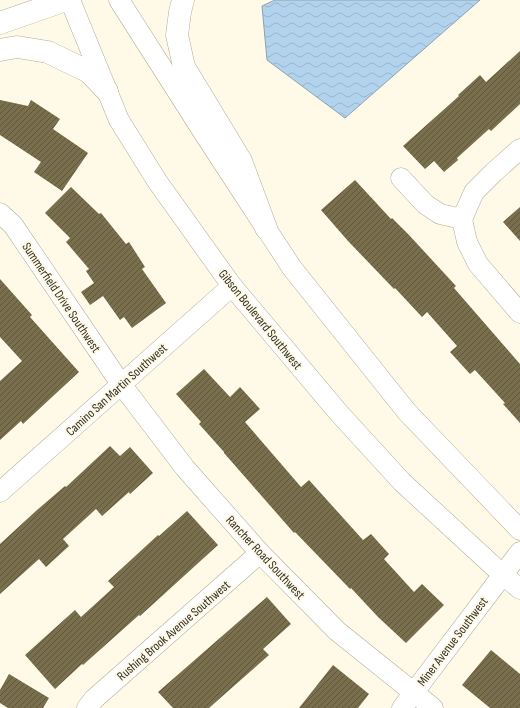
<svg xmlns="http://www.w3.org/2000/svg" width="520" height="708" font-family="'Sofia Sans Condensed',sans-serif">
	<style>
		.water { fill: url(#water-waves); stroke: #8ca2b2 }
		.building { fill: url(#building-hatch) }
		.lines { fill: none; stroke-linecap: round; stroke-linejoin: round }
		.minor-casing { stroke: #b2ac96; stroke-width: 21 }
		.major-casing { stroke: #b2ac96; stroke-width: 23 }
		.minor { stroke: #fff; stroke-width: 20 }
		.major { stroke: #fff; stroke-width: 22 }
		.labels { text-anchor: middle; stroke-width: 4; stroke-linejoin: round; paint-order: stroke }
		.street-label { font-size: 13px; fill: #323027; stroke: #fffae7 }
	</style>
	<defs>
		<pattern id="water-waves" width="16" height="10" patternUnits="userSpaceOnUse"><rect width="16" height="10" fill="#b2d3ed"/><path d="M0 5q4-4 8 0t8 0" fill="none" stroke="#9ab5cb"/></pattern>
		<pattern id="building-hatch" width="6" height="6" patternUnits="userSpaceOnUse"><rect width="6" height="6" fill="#796f4d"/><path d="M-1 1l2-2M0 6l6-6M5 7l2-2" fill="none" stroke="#5e573d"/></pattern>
	</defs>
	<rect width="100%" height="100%" fill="#fffae7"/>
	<!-- water -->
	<polygon class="water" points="275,0 480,0 345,118 267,60 262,6"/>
	<!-- building -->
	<g class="building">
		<polygon points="520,51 520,104 491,131 489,129 457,158 458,160 444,172 434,161 425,169 403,146 459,96 458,95 480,75 486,82"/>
		<polygon points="0,100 28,106 31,100 60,119 53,129 88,153 62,191 34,172 41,162 0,135"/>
		<polygon points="355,180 391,219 392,218 409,235 456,286 454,288 520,364 520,423 503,404 505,403 475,370 470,374 450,352 457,346 427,312 422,317 395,288 394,289 348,241 321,210"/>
		<polygon points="71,187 99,214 101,213 126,244 129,242 145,267 142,269 166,303 132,328 124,317 120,320 103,296 90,305 81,292 94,283 86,271 89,269 66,242 70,238 45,213"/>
		<polygon points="520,207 520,241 503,222"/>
		<polygon points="0,279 32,315 30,317 79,372 23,424 21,421 0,440 0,381 22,361 0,337"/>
		<polygon points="204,369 230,397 240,387 260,409 245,422 301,487 309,480 363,540 371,534 389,554 384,559 414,592 422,584 444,605 406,643 378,617 351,588 350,589 295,532 294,533 224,453 224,452 199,424 201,422 176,394"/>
		<polygon points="110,446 120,456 130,447 153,473 130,494 129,492 102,516 96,509 63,539 69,546 46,567 39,559 0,594 0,544 37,510 65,486 66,487"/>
		<polygon points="187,511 218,545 140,616 139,615 83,665 82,664 55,689 25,655 75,610 81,617 114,587 108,581 158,535 159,536"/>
		<polygon points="267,597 291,624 263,649 269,655 209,708 173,708 158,692"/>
		<polygon points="491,650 520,674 520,708 490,708 462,685"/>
		<polygon points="333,665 369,694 358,708 299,708"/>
		<polygon points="9,674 49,698 43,708 8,708 0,703 0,690"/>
	</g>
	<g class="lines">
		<defs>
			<g id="minor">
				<polyline points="70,0 119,120 157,181 232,286 338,412 402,482 503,575 520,589"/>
				<polyline points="119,0 205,135 292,268 407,412 520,530"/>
				<polyline points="401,178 425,204 440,214 462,219 467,242 478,264 520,313"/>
				<polyline points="0,213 13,225 121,384 185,468 260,553 337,631 433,708"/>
				<polyline points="462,219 474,192 494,172 520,149"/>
				<polyline points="0,492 232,286"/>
				<polyline points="87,708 94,699 260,553"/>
				<polyline points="402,708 520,552"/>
			</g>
			<g id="major">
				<polyline points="183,0 180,12 177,35 184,67 241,161 266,228"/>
				<polyline points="0,23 66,0"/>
				<polyline points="0,50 17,47 48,52 89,72 107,91"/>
			</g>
		</defs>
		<!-- minor casing -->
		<use href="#minor" class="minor-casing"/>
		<!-- major casing -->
		<use href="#major" class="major-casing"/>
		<!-- minor -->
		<use href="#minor" class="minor"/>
		<!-- major -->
		<use href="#major" class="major"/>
	</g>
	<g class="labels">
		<!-- street labels -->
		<g class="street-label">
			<text transform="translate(62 297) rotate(56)" y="5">Summerfield Drive Southwest</text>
			<text transform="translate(261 319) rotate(51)" y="5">Gibson Boulevard Southwest</text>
			<text transform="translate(116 389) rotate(-42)" y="5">Camino San Martin Southwest</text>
			<text transform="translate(266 557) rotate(47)" y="5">Rancher Road Southwest</text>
			<text transform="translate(173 630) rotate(-41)" y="5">Rushing Brook Avenue Southwest</text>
			<text transform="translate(452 641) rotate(-53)" y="5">Miner Avenue Southwest</text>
		</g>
	</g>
</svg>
